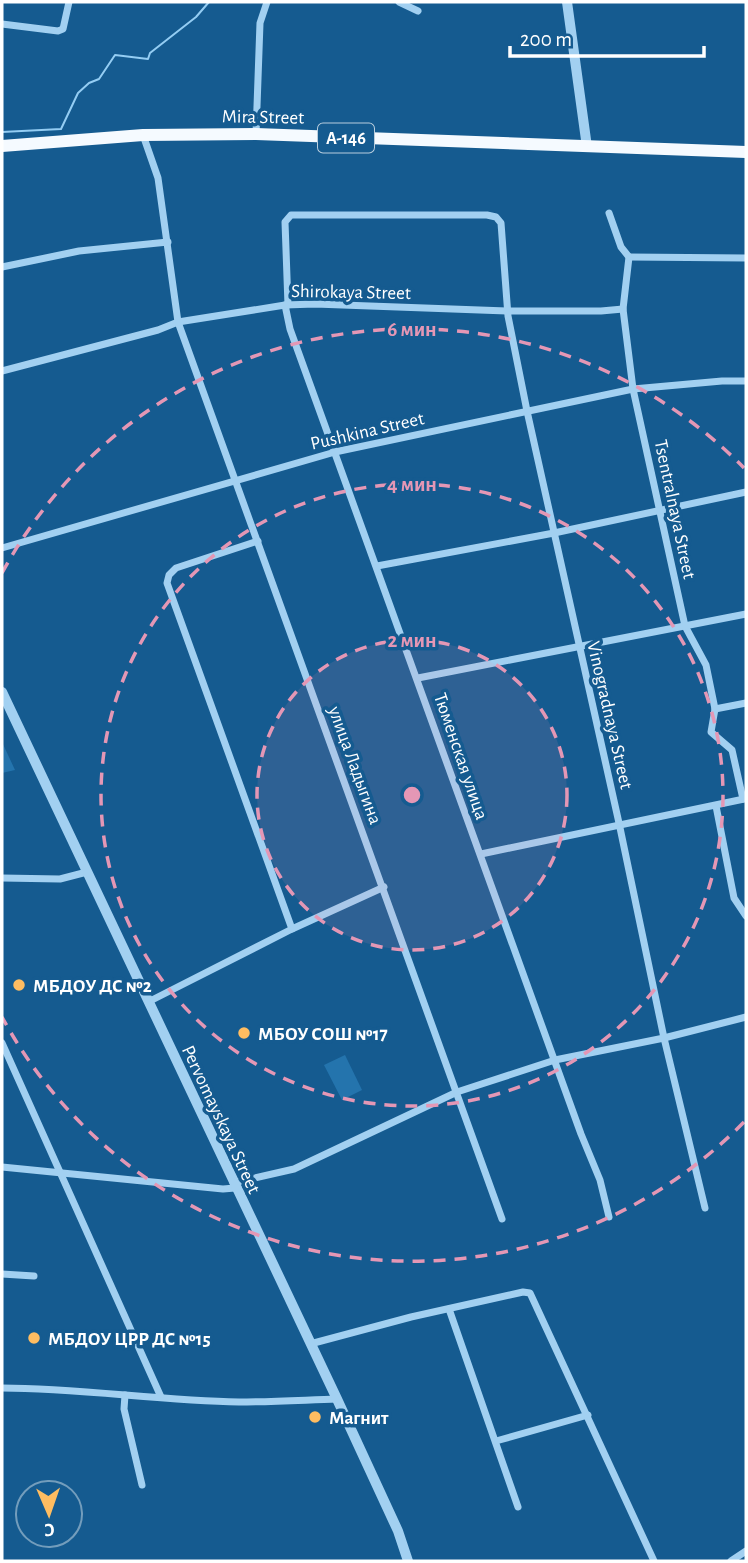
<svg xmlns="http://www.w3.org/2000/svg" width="748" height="1563" font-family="'Alegreya Sans',sans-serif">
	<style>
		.green { fill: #2474ad }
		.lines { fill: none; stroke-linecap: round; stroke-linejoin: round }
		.stream { stroke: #94cdf3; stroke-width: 2 }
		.minor { stroke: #a2d0f1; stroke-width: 7 }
		.tertiary { stroke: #a2d0f1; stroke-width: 10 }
		.trunk { stroke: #f5faff; stroke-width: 12 }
		.ring { fill: none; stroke: #e497b5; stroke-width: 3.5; stroke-dasharray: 12 9 }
		.poi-dot { fill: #ffbd61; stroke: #155b90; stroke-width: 2.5 }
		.labels { text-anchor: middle; stroke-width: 7; stroke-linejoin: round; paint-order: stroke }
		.shield { fill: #155b90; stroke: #b9cede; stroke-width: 2 }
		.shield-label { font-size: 18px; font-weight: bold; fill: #fff }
		.street-label { font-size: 19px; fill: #fff; stroke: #155b90 }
		.poi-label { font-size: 19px; font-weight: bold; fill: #fff; stroke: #155b90; text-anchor: start }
		.centre { fill: #e497b5; stroke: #155b90; stroke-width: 3.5 }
		.ring-label { font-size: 21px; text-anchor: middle; font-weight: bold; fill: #e497b5; stroke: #155b90; stroke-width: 7; stroke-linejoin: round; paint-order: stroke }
	</style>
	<rect width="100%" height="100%" fill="#155b90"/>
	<!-- green -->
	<g class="green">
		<polygon points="2,742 15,770 2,773"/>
		<polygon points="345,1055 362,1090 342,1100 324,1065"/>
	</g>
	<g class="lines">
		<!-- stream -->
		<polyline class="stream" points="2,132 61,129 78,93 89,83 99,79 115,55 148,59 150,53 196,17 209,2"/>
		<!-- minor -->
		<g class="minor">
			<polyline points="399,2 418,11"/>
			<polyline points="2,24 58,31 63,29 69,2"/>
			<polyline points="256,134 260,23 267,2"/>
			<polyline points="143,135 158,178 178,322 502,1219"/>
			<polyline points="609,213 621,247 629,257 623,309 633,389 685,626 706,665 715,709 711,732 732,750 743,799"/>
			<polyline points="629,257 746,258"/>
			<polyline points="2,267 79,251 168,242"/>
			<polyline points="285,305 290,329 581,1134 600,1180 609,1217"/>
			<polyline points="288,305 285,222 291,215 487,215 496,217 501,223 508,316 527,411 619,823 664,1038 705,1208"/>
			<polyline points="2,371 158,330 178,322 285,305 315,304 507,311 601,311 623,309"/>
			<polyline points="258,541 176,568 169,575 167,583 292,929"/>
			<polyline points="2,548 335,452 633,389 722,381 746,381"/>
			<polyline points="377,566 554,533 746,492"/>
			<polyline points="418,678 746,614"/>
			<polyline points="715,709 746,703"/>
			<polyline points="716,806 734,898 746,916"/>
			<polyline points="481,854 744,799"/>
			<polyline points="2,878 60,879 87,872"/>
			<polyline points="148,1002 292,929 384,887"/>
			<polyline points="2,1043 161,1397"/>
			<polyline points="2,1167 223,1189 235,1188"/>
			<polyline points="233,1183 294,1169 457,1092 555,1060 664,1038 746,1017"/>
			<polyline points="2,1274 34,1276"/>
			<polyline points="449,1309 518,1507"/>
			<polyline points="310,1344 411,1317 523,1292 530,1293 654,1561"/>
			<path d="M2,1388C81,1388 160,1401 239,1402C272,1402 305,1400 337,1399"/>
			<polyline points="125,1395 124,1409 142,1485"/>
			<polyline points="496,1441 588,1415"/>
			<polyline points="731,1561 746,1551"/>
		</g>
		<!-- tertiary -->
		<g class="tertiary">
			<polyline points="567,2 587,147"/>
			<polyline points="2,692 337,1399 398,1531 408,1561"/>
		</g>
		<!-- trunk -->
		<polyline class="trunk" points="2,146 143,135 256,134 746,152"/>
	</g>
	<!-- distance rings -->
	<circle cx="412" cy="795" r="155" fill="#e497b5" fill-opacity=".12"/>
	<g class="ring">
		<circle cx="412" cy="795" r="155"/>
		<circle cx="412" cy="795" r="311"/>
		<path d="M744 1122A466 466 0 0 1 2 1017M2 573A466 466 0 0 1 744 468"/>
	</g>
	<!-- markers -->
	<g class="poi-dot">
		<circle cx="19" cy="985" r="7"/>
		<circle cx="244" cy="1033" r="7"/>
		<circle cx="34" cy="1338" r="7"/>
		<circle cx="315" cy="1417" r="7"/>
	</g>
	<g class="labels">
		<!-- shield labels -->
		<rect class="shield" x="318" y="123.5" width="56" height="29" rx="5"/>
		<g class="shield-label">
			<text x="346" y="144">А-146</text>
		</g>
		<!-- street labels -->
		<g class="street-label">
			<text transform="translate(263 116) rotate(1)" y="7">Mira Street</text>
			<text transform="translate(351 291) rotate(1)" y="7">Shirokaya Street</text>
			<text transform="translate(367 430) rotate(-13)" y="7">Pushkina Street</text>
			<text transform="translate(676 509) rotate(78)" y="7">Tsentralnaya Street</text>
			<text transform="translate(611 715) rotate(77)" y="7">Vinogradnaya Street</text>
			<text transform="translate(462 756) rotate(71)" y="7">Тюменская улица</text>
			<text transform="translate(356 765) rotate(70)" y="7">улица Ладыгина</text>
			<text transform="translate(222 1119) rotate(65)" y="7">Pervomayskaya Street</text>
		</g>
		<!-- poi labels -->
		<g class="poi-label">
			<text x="33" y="992">МБДОУ ДС №2</text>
			<text x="258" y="1040">МБОУ СОШ №17</text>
			<text x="48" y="1345">МБДОУ ЦРР ДС №15</text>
			<text x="329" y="1424">Магнит</text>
		</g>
	</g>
	<circle cx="412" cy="795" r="10" class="centre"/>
	<g class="ring-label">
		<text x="412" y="336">6 мин</text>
		<text x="412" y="491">4 мин</text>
		<text x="412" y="647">2 мин</text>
	</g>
	<!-- border -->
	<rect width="748" height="1563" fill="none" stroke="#ffffff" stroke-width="7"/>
	<!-- north arrow -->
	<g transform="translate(49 1514) rotate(178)"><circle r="33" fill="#155b90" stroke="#739dbc" stroke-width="2"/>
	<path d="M0-5L12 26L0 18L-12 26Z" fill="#ffbd61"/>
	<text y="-10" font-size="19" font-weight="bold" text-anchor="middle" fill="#ffffff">С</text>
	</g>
	<!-- scale -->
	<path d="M510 46v10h194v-10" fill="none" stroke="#ffffff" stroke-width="3.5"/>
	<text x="520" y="46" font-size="21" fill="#ffffff" stroke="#155b90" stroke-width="5" paint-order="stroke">200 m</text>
</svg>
